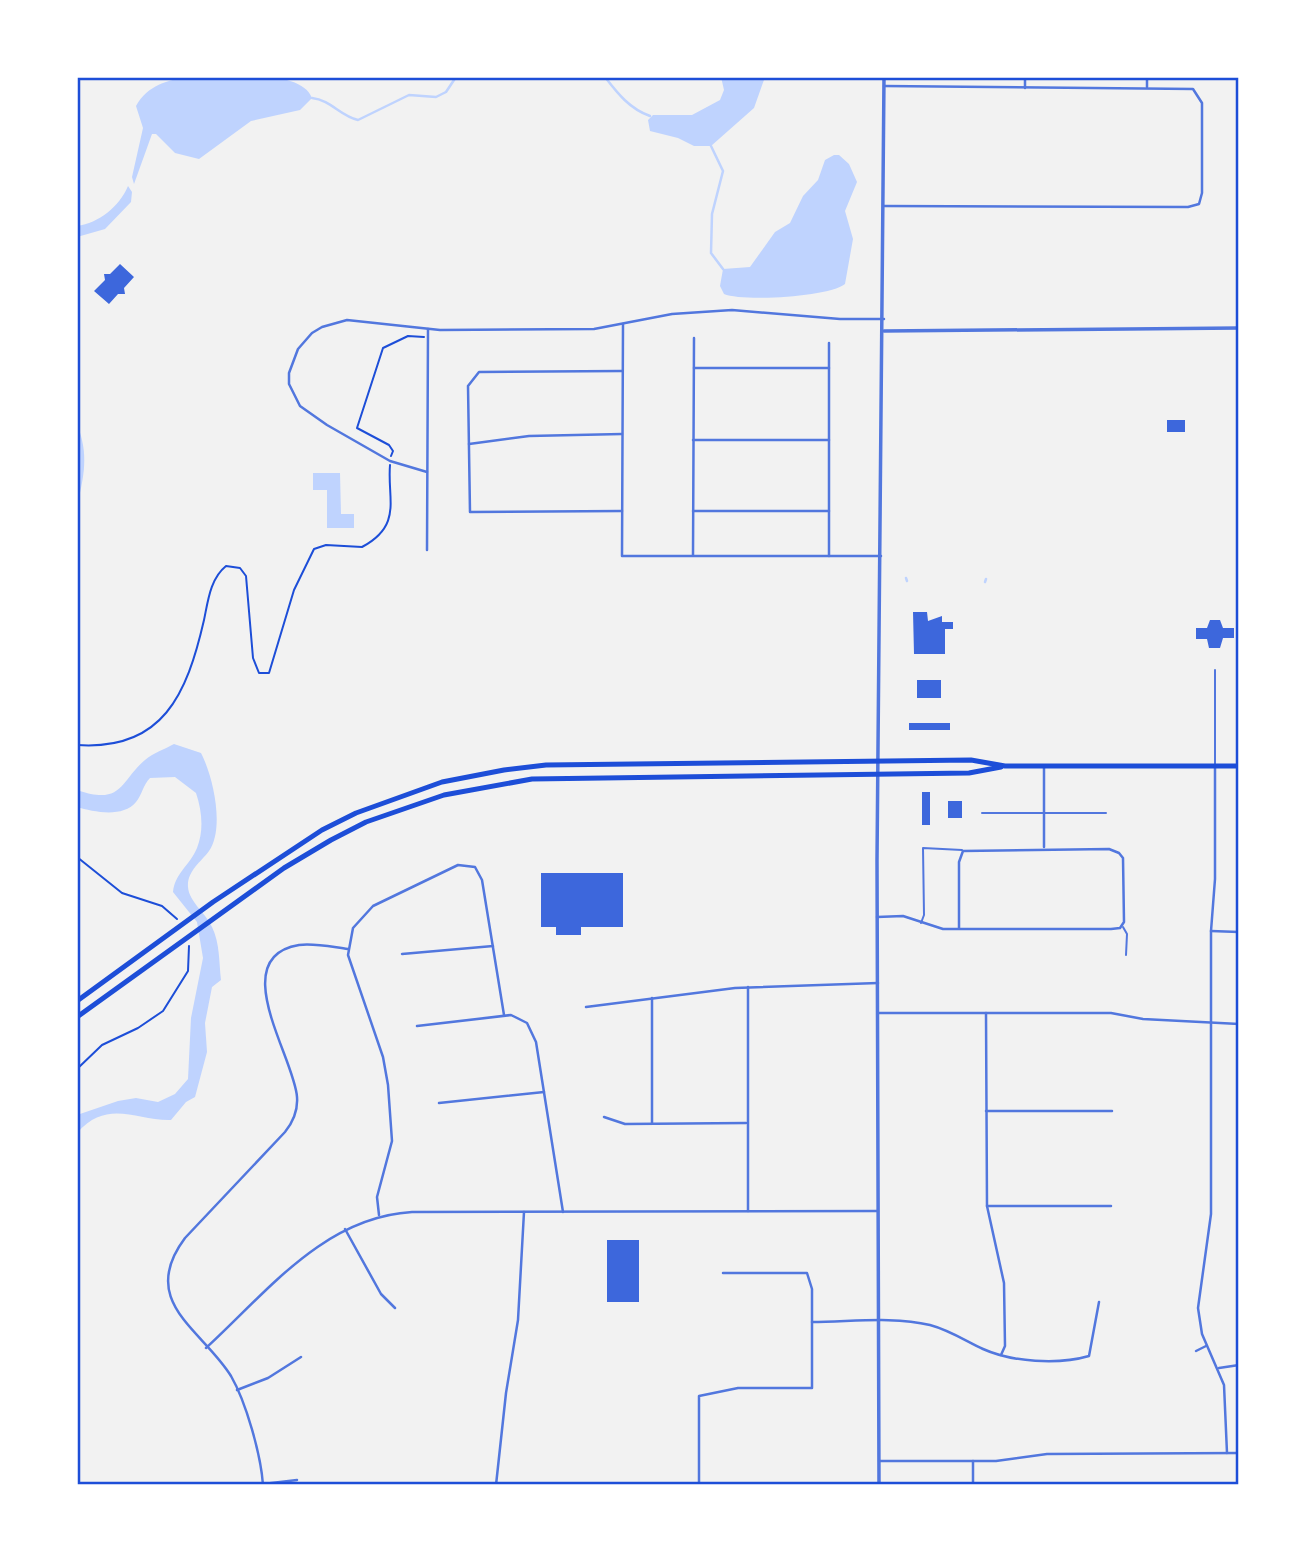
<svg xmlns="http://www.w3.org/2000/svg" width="1316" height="1562" font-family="'Titillium Web',sans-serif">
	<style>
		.water { fill: #bfd3fe }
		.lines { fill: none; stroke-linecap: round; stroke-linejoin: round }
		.stream { stroke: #bfd3fe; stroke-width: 2.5 }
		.building { fill: #3d67dc }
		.path { stroke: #1d4ed8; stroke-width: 2 }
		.service { stroke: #5277de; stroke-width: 2 }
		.minor { stroke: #5277de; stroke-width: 2.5 }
		.tertiary { stroke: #5277de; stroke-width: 3.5 }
		.primary { stroke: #1d4ed8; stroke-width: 5 }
		.neatline { fill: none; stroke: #1d4ed8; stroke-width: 2.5 }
	</style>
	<rect width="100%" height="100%" fill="#f2f2f2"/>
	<!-- water -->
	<g class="water">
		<path d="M190,77C218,77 301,67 312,98L300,110L251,121L199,159L175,153L156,134H152L134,184L132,177L143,128L136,106C148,85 167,80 190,77Z"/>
		<polygon points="721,77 765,77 754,108 711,146 694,146 678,138 650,131 648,120 653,115 692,115 720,100 724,90"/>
		<path d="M834,155H839L849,164L857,182L845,211L853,239L845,284C829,297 743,302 724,294L720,286L723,269L750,267L775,232L790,223L803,196L818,180L825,160Z"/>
		<path d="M128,186L132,192L131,202L105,229L77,237V226C99,223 119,207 128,186Z"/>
		<path d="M77,424C89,454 84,476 77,506Z"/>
		<polygon points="313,473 340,473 341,514 354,514 354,528 327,528 327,490 313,490"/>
		<path d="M174,744L201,753C213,776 225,828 209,851C201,862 187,871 188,887C189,902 206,913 212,927C220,943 219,963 221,980L212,987L205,1023L207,1052L195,1097L186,1102L171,1120C136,1121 108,1098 77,1133V1115L118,1101L136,1098L158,1102L175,1094L188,1079L191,1018L203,958L197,922L173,892C175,873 190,865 197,848C204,830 202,811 196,793L175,777L150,778C143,785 142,795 136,802C123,818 94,812 77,807V790C123,806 120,781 145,760C153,753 165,749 174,744Z"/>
	</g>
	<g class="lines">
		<!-- stream -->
		<g class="stream">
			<path d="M605,77C618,94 630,109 650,116"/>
			<path d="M312,98C331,100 340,116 358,120L409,95L436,97L446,92L456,77"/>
			<polyline points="711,146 723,171 712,214 711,253 723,269"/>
			<polyline points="906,578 907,581"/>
			<polyline points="985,582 986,579"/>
		</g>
	</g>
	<!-- building -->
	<g class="building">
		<polygon points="120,264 134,277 124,288 125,294 118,294 109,304 94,291 105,280 104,274 110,274"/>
		<rect x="1167" y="420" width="18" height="12"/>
		<polygon points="913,612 927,612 928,621 942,616 942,622 953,622 953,629 945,629 945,654 914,654"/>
		<polygon points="1210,620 1220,620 1223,628 1234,628 1234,638 1223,638 1220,648 1209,648 1207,639 1196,639 1196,628 1207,628"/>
		<rect x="917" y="680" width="24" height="18"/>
		<rect x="909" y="723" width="41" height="7"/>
		<rect x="922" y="792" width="8" height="33"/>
		<rect x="948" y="801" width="14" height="17"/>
		<polygon points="541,873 623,873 623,927 581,927 581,935 556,935 556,927 541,927"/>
		<rect x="607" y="1240" width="32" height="62"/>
	</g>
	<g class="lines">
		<!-- path -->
		<g class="path">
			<polyline points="391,456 393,451 389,445 357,428 383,348 408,336 424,337"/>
			<path d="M77,745C163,751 187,694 204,620C208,601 210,579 226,566L240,568L246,576L253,658L259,673H269L294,590L314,549L326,545L362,547C403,525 387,499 390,465"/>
			<polyline points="77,857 122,893 162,906 177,919"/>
			<polyline points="77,1069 102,1045 138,1028 163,1011 188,971 189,946"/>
		</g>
		<!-- service -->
		<g class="service">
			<polyline points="1215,670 1215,765"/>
			<polyline points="982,813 1106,813"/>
			<polyline points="921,923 924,915 923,848 962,850"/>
			<polyline points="1123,927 1127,934 1126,955"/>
		</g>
		<!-- minor -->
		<g class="minor">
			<polyline points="1147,77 1147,87"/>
			<polyline points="1025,88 1025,77"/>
			<polyline points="884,206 1188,207 1199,204 1202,193 1202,103 1193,89 884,86"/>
			<polyline points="623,324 622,556 881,556"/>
			<polyline points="694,368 829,368"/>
			<polyline points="693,440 829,440"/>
			<polyline points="469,444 529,436 622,434"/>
			<polyline points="427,472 390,461 327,425 300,406 289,384 289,373 298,349 312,333 322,327 347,320 440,330 594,329 672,314 732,310 840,319 884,319"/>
			<polyline points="622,511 470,512 468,386 479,372 622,371"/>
			<polyline points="693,511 829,511"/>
			<polyline points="427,550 428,329"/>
			<polyline points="693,555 694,338"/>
			<polyline points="829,556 829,343"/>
			<polyline points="1044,766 1044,847"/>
			<polyline points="1215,767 1215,879 1211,931 1211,1214 1198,1308 1202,1334 1224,1385 1227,1453"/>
			<polyline points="877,917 903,916 943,929 1111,929 1120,928 1124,922 1123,858 1119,853 1109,849 963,851 959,862 959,929"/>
			<polyline points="1211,931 1239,932"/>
			<polyline points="402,954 493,946"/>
			<polyline points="652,998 652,1123"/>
			<polyline points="586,1007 735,988 878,983"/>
			<polyline points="878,1013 1111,1013 1143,1019 1239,1024"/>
			<polyline points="986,1013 987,1206 1004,1283 1005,1346 1001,1355"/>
			<polyline points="417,1026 511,1015 527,1023 536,1042 563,1212"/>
			<polyline points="439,1103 544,1092"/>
			<polyline points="986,1111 1112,1111"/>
			<polyline points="604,1117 625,1124 746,1123"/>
			<polyline points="987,1206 1111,1206"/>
			<polyline points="748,1211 748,987"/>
			<polyline points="379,1215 377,1197 392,1141 388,1085 383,1057 348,955 353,928 373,906 458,865 475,867 482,880 504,1015"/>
			<polyline points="345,1229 381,1294 395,1308"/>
			<path d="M812,1322C850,1322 893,1316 930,1325C949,1330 966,1341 983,1349C1012,1362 1058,1365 1089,1356L1099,1302"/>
			<path d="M206,1348C267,1292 324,1217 412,1212L878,1211"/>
			<polyline points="1196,1351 1206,1346"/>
			<polyline points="1219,1368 1239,1365"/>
			<polyline points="237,1390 268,1378 301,1357"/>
			<polyline points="879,1461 996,1461 1047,1454 1239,1453"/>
			<polyline points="973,1461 973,1485"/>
			<polyline points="263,1484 297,1480"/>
			<path d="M263,1485C261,1455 246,1402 231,1376C203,1330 137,1302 185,1238L285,1132C293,1122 298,1110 297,1097C295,1059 225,957 299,945C315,943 332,947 348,949"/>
			<polyline points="496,1485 506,1393 518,1320 524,1212"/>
			<polyline points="699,1485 699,1396 738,1388 812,1388 812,1289 807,1273 723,1273"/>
		</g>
		<!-- tertiary -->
		<g class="tertiary">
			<polyline points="884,331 1239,328"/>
			<polyline points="879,1485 877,860 884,77"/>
		</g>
		<!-- primary -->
		<g class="primary">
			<polyline points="77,1001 213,902 322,830 356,813 442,782 504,770 546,765 971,760 1005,766 1239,766"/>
			<polyline points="77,1017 284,868 331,840 366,822 444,795 532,779 969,773 1001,767"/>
		</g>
	</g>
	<!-- border -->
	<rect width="1316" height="1562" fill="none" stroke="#ffffff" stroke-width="158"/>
	<rect x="79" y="79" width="1158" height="1404" class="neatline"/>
</svg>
